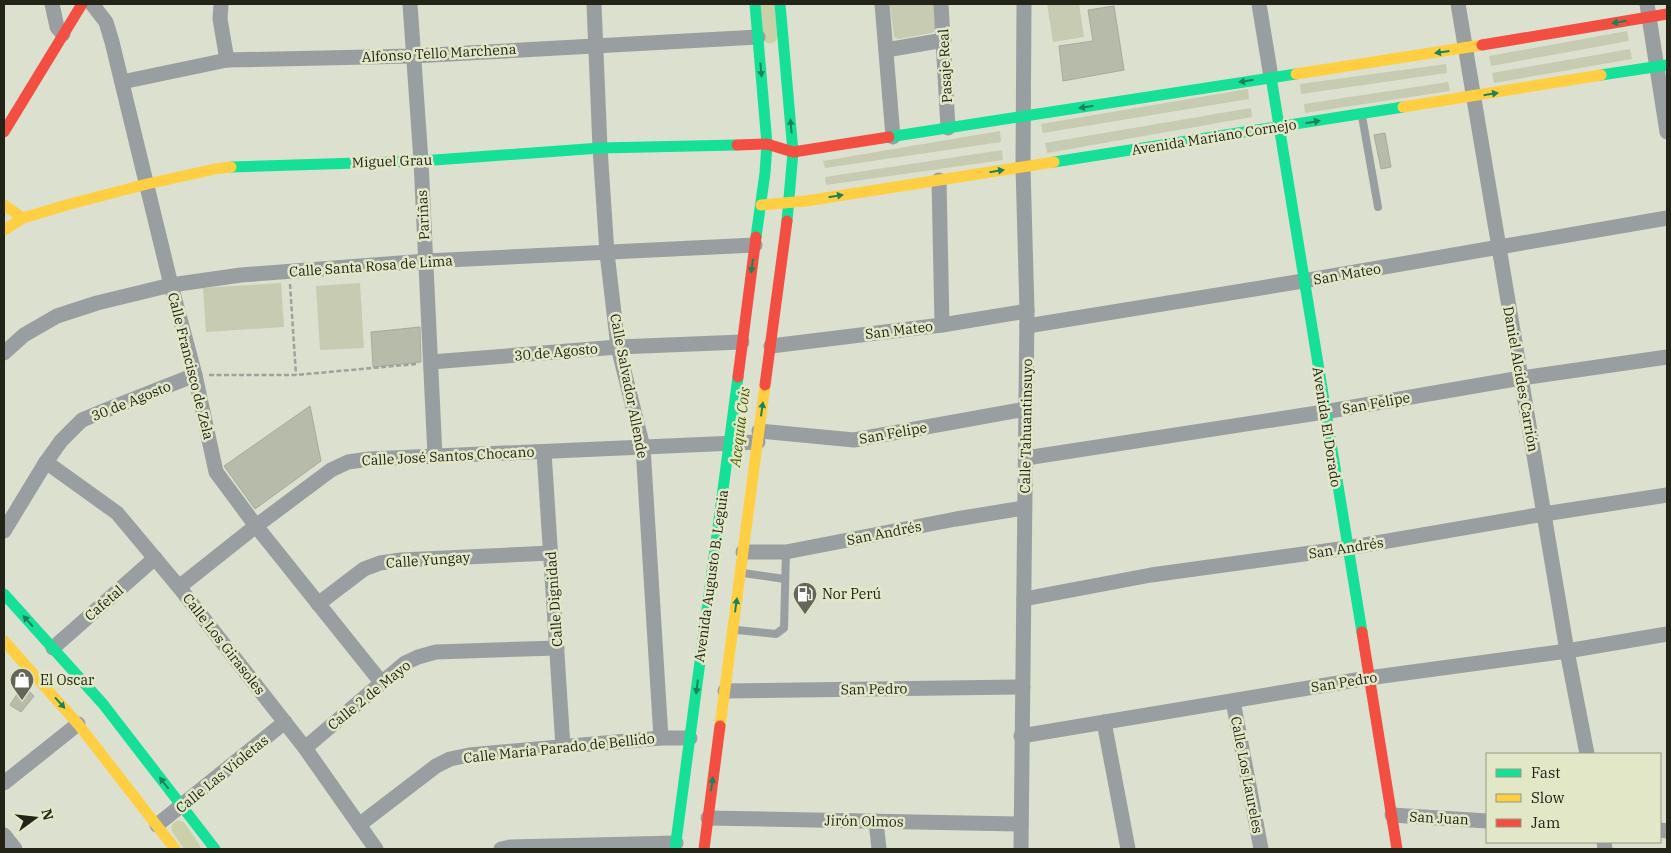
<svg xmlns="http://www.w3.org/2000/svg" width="1671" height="853" font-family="'IBM Plex Serif',serif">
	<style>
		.green { fill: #c7cbb2 }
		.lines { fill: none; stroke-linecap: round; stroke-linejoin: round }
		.canal { stroke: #cad1a8; stroke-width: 15 }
		.building { fill: #b7bba9; stroke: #a8ab9c }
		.path { stroke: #9ea29d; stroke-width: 2.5; stroke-dasharray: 5 2.5; stroke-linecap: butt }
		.lane { stroke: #999fa0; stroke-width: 8 }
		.street { stroke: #999fa0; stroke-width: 15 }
		.fast { stroke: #16e098; stroke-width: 11 }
		.slow { stroke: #ffcf43; stroke-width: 11 }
		.jam { stroke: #f24e42; stroke-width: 11 }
		.oneway { fill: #1c8258 }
		.labels { text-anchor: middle; stroke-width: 5; stroke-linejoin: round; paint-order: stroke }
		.street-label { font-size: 14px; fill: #222418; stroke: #e1e7c7 }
		.poi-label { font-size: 14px; fill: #222418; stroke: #e1e7c7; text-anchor: start }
		.water-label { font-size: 15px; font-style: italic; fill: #515905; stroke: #e1e7c7 }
	</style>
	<rect width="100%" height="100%" fill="#dce0ce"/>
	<!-- green -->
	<g class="green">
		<polygon points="890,4 934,4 936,30 932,33 898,39 894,37"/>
		<polygon points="1047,4 1079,4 1084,37 1053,42"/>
		<polygon points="1627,31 1629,41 1491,66 1489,56"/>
		<polygon points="1630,49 1632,59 1494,83 1492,73"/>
		<polygon points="1446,64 1447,73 1301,94 1300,84"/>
		<polygon points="1448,82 1450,91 1305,113 1304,104"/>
		<polygon points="1248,89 1249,99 1043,133 1041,124"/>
		<polygon points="1251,108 1252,117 1047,153 1045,143"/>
		<polygon points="1000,131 1001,142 825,168 823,161"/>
		<polygon points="1002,150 1003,160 826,185 825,177"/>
		<polygon points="281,283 284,327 206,332 203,288"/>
		<polygon points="360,283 364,348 320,350 316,286"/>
	</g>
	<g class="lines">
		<!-- canal -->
		<g class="canal">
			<polyline points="767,4 770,36"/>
			<polyline points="179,828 193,849"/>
		</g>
	</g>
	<!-- building -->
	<g class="building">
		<polygon points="1114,6 1124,70 1063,81 1059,46 1093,41 1088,10"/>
		<polygon points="1385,133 1391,167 1381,169 1374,135"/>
		<polygon points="420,327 421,362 373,367 371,332"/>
		<polygon points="310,406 321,461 255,509 224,466"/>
		<polygon points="23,685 34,696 21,712 10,705"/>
	</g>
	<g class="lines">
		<!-- path -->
		<g class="path">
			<polyline points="290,284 296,375"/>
			<polyline points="209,375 296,375 416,364"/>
		</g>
		<!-- lane -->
		<g class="lane">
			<polyline points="1362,116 1378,207"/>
			<polyline points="743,573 785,579"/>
			<polyline points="737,630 776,634 784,628 786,552"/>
		</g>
		<!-- street -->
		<g class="street">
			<polyline points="52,4 57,27 63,34"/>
			<polyline points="92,4 106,22 112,42 171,285 195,375 216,472 256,526 381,682"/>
			<polyline points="221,4 220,19 227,60"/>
			<polyline points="410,4 421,161 435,456"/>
			<polyline points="594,4 600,148 607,253 618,347 643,447 661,738"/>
			<polyline points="882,4 893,137"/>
			<polyline points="941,4 948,128"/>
			<polyline points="1259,4 1271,77"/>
			<polyline points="1458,4 1567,651 1587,754"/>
			<polyline points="1647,4 1667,132"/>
			<polyline points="886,50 944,40"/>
			<polyline points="122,82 227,60 413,56 758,37"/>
			<polyline points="939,180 942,325"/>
			<polyline points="1027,326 1303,281 1667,218"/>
			<polyline points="771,346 942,325 1027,311"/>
			<polyline points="4,353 24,335 57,316 97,303 171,285 241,275 426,261 755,245"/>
			<polyline points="431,362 618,347 742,342"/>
			<polyline points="759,431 854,440 1026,409"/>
			<polyline points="544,452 563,747"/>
			<polyline points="1026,458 1324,412 1521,378 1667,357"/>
			<polyline points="46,462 117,513 179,587 305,748 376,849"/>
			<polyline points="4,531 46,462 61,441 82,420 106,410 195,375"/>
			<polyline points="743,552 786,552 956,519 1024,508"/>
			<polyline points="179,587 256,526 331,470 348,462 369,459 758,442"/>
			<polyline points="1024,599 1151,575 1347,548 1544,514 1667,495"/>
			<polyline points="318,604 364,569 380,563 401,560 551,553"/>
			<polyline points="53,648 155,558"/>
			<polyline points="725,691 1023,687"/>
			<polyline points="1233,701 1261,849"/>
			<polyline points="1104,722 1128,849"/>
			<polyline points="1021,736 1368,678 1567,651 1667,634"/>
			<polyline points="305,748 405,663 418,657 436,652 557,648"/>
			<polyline points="4,783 78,724"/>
			<polyline points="1392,815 1487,821"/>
			<polyline points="708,818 1021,824"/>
			<polyline points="876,821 879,849"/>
			<polyline points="157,825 285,722"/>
			<polyline points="359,825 436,766 450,759 469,755 661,738 690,738"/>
			<polyline points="1660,830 1667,831"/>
			<polyline points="4,835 15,849"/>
			<polyline points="1604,842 1605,849"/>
			<polyline points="501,849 510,847 676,843"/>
			<polyline points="1021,849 1027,311 1023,167 1024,4"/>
		</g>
		<!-- fast -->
		<g class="fast">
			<polyline points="755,4 767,144 765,173 756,237"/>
			<polyline points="780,4 793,152 787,221"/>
			<polyline points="1601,75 1667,65"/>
			<polyline points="1271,77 1362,632"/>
			<polyline points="889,137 1296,74"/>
			<polyline points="1054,162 1403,107"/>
			<polyline points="231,167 421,161 600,148 737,145"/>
			<polyline points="4,594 103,704 215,849"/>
			<polyline points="675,849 738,377"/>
		</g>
		<!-- slow -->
		<g class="slow">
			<polyline points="1296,74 1482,45"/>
			<polyline points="1403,107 1601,75"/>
			<polyline points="4,205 23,218"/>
			<polyline points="761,205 806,201 1054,162"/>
			<polyline points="4,230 23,218 70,204 147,184 215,169 231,167"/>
			<polyline points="4,641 78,724 175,849"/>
			<polyline points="720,726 765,385"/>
		</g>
		<!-- jam -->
		<g class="jam">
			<polyline points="1482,45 1667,14"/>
			<polyline points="4,132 82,4"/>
			<polyline points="737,145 767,144 793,152 889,137"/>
			<polyline points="738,377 756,237"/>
			<polyline points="765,385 787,221"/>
			<polyline points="1362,632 1397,849"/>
			<polyline points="704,849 720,726"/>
		</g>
	</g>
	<!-- one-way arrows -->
	<defs><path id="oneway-solid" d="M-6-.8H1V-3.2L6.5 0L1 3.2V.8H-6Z" transform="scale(1.25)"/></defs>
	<g class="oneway">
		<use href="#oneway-solid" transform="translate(1619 22) rotate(170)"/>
		<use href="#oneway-solid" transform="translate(1442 52) rotate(172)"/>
		<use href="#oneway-solid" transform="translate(761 70) rotate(85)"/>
		<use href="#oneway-solid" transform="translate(1246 81) rotate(171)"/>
		<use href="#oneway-solid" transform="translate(1491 94) rotate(-9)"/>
		<use href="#oneway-solid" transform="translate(1086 107) rotate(171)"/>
		<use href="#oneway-solid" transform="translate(1313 122) rotate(-10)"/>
		<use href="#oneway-solid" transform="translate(791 126) rotate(-95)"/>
		<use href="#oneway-solid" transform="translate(997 171) rotate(-9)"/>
		<use href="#oneway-solid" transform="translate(836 196) rotate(-9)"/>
		<use href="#oneway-solid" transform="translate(752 266) rotate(98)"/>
		<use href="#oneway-solid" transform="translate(762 409) rotate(-82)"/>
		<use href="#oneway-solid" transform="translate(736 605) rotate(-82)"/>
		<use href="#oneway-solid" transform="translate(28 621) rotate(-132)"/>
		<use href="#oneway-solid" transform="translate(697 687) rotate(97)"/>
		<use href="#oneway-solid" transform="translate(60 703) rotate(48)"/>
		<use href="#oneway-solid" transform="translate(164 783) rotate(-128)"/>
		<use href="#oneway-solid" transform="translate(712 784) rotate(-82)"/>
	</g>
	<!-- icons -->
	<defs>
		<symbol id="fuel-pin" viewBox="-11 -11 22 30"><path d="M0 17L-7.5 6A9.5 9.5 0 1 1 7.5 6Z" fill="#636658" stroke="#e1e7c7"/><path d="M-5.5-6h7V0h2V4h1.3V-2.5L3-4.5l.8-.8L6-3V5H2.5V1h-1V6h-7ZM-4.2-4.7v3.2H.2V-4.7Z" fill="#fff"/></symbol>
		<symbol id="shop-pin" viewBox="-11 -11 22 30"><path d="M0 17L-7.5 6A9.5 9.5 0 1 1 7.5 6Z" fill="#636658" stroke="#e1e7c7"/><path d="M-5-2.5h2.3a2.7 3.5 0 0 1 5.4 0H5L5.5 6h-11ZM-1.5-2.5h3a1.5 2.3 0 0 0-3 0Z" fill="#fff"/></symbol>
	</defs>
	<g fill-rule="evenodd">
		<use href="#fuel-pin" x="791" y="580" width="28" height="38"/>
		<use href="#shop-pin" x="8" y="666" width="28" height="38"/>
	</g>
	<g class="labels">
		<!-- street labels -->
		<g class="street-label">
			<text transform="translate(439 53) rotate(-3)" y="5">Alfonso Tello Marchena</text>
			<text transform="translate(945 66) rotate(-93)" y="5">Pasaje Real</text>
			<text transform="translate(1214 137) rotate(-9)" y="5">Avenida Mariano Cornejo</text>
			<text transform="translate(392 161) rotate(-2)" y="5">Miguel Grau</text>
			<text transform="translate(423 215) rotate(-93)" y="5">Pariñas</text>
			<text transform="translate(371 266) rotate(-4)" y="5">Calle Santa Rosa de Lima</text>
			<text transform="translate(1347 274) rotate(-10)" y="5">San Mateo</text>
			<text transform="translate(899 330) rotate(-7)" y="5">San Mateo</text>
			<text transform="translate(556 352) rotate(-5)" y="5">30 de Agosto</text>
			<text transform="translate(191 366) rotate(76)" y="5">Calle Francisco de Zela</text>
			<text transform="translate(1521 379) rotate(80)" y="5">Daniel Alcides Carrión</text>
			<text transform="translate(629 386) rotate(79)" y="5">Calle Salvador Allende</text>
			<text transform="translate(131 401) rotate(-22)" y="5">30 de Agosto</text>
			<text transform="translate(1376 403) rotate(-10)" y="5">San Felipe</text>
			<text transform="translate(1026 426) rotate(-89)" y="5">Calle Tahuantinsuyo</text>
			<text transform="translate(1327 427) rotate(81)" y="5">Avenida El Dorado</text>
			<text transform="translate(893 433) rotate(-10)" y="5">San Felipe</text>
			<text transform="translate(448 456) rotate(-3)" y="5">Calle José Santos Chocano</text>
			<text transform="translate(884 533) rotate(-11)" y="5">San Andrés</text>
			<text transform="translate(1346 548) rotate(-9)" y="5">San Andrés</text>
			<text transform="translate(428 560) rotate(-4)" y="5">Calle Yungay</text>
			<text transform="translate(711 576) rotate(-82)" y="5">Avenida Augusto B. Leguia</text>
			<text transform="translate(554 599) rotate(-94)" y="5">Calle Dignidad</text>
			<text transform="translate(104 603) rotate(-41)" y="5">Cafetal</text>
			<text transform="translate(224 644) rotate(52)" y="5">Calle Los Girasoles</text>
			<text transform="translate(1344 682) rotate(-9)" y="5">San Pedro</text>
			<text transform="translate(874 689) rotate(-1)" y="5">San Pedro</text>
			<text transform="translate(369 695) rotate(-39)" y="5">Calle 2 de Mayo</text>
			<text transform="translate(559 748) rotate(-6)" y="5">Calle María Parado de Bellido</text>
			<text transform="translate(222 774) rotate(-39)" y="5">Calle Las Violetas</text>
			<text transform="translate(1247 775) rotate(79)" y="5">Calle Los Laureles</text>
			<text transform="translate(1439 818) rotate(3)" y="5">San Juan</text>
			<text transform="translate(864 821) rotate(1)" y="5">Jirón Olmos</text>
		</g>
		<!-- poi labels -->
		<g class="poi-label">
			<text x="822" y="599">Nor Perú</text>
			<text x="40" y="685">El Oscar</text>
		</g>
		<!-- water labels -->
		<g class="water-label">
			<text transform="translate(740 427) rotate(-83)" y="5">Acequia Cois</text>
		</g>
	</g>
	<!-- border -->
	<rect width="1671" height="853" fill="none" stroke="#222418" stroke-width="10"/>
	<!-- legend -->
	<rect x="1486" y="753" width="175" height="90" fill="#e1e7c7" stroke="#959981"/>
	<rect x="1496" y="769" width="25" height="8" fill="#16e098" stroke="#959981"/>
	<text x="1531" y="778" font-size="15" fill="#222418">Fast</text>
	<rect x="1496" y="794" width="25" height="8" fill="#ffcf43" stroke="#959981"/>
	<text x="1531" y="803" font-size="15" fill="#222418">Slow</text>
	<rect x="1496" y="819" width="25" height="8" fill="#f24e42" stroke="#959981"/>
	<text x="1531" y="828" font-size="15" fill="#222418">Jam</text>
	<!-- north arrow -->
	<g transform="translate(35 818) rotate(75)" stroke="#e1e7c7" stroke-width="4" paint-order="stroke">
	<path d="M0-4L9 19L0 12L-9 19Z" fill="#222418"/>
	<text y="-8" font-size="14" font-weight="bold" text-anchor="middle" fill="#222418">N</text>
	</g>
</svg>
